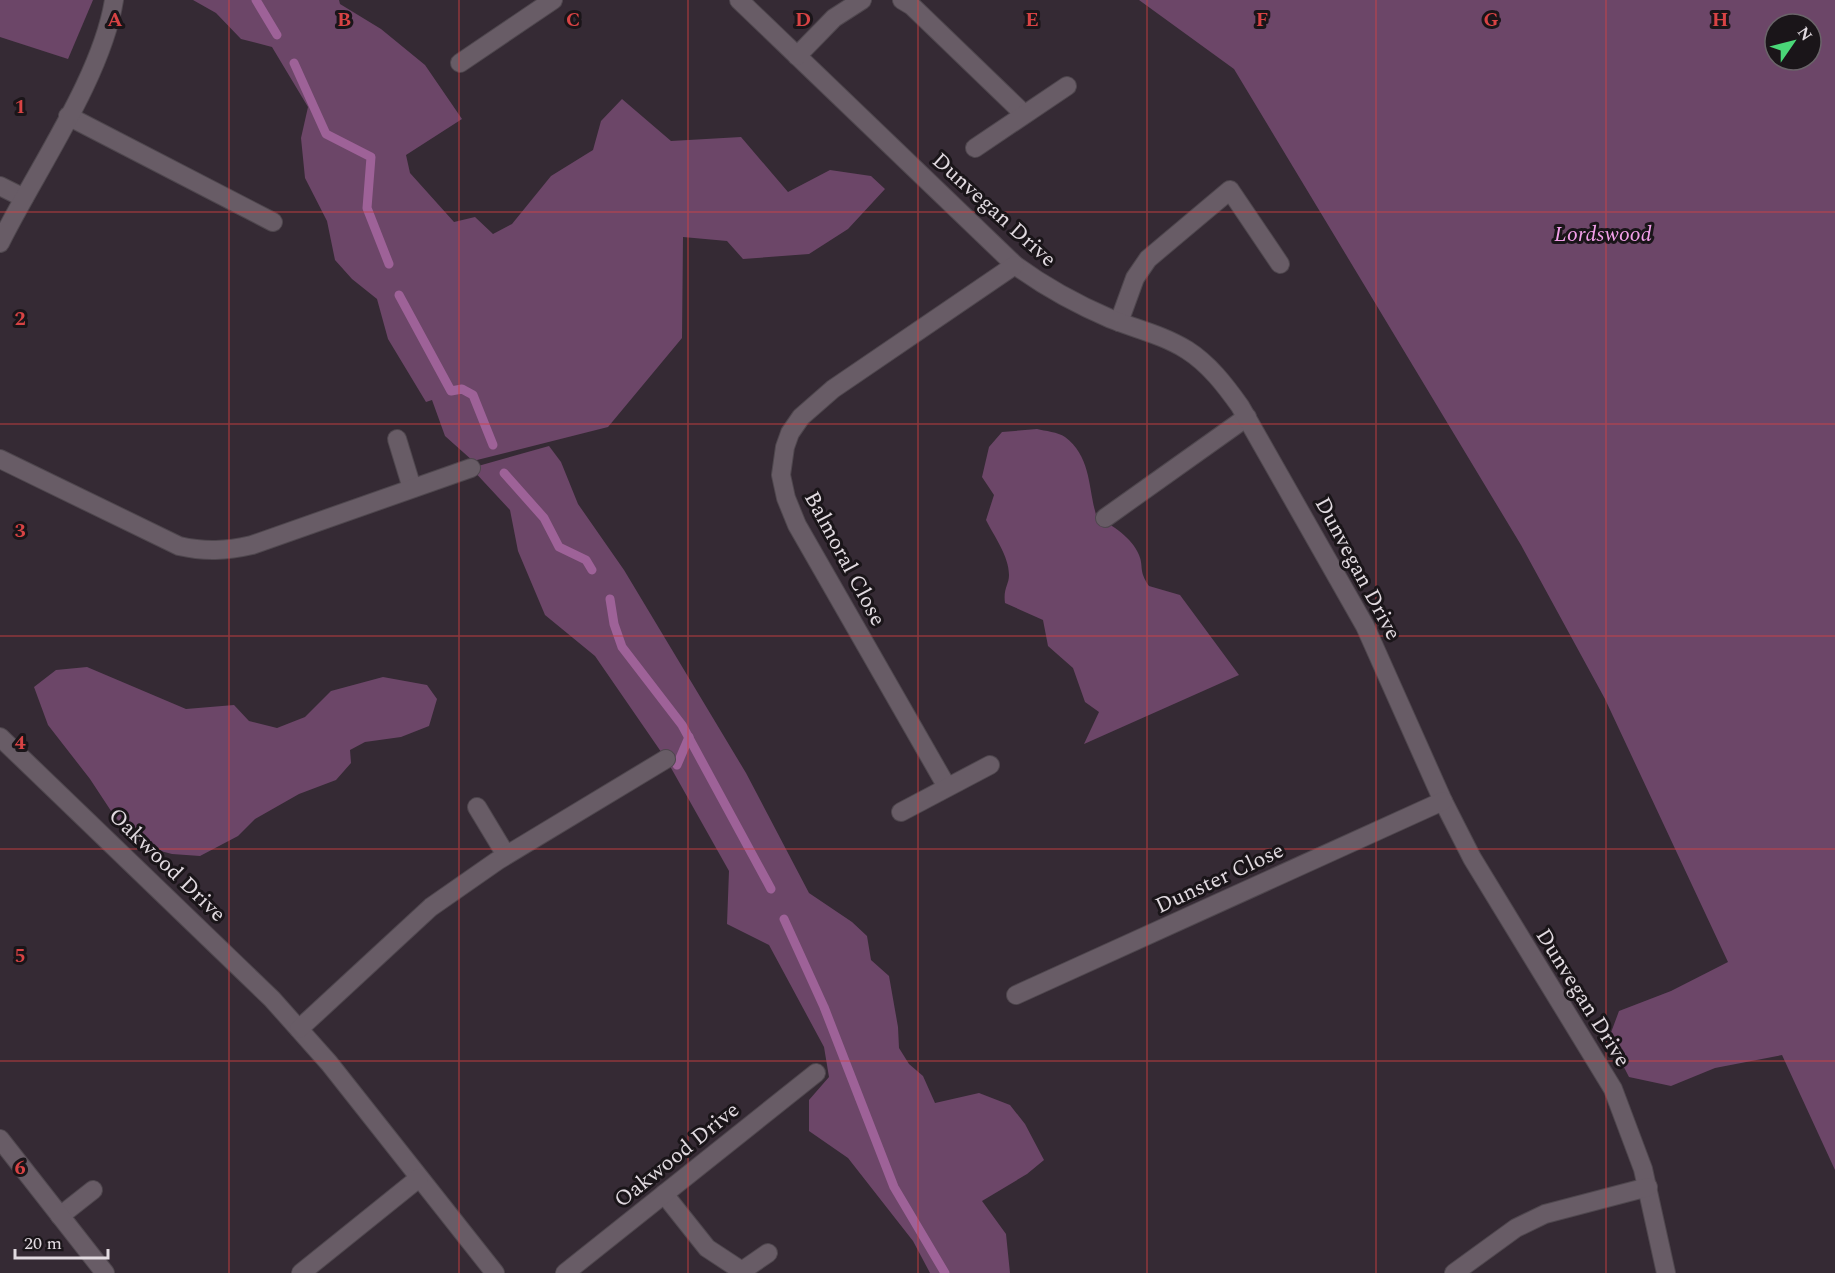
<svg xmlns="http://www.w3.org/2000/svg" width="1835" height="1273" font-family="Spectral,serif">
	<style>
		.green { fill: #6c4668; fill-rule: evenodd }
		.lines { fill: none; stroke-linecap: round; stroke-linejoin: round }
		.stream { stroke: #9e6298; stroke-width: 9 }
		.lane-casing { stroke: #4f474e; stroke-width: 20 }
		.street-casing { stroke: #4f474e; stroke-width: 20 }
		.lane { stroke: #685c66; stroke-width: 18 }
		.street { stroke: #685c66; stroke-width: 18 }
		.grid { fill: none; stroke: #d84344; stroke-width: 1.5; stroke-opacity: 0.55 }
		.labels { text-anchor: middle; stroke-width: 6; stroke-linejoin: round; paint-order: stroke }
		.street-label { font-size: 22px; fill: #e1dae0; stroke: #1a1519 }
		.park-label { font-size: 22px; font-style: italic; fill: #f3a0ea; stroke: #1a1519 }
		.grid-label { font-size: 20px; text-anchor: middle; font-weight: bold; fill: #d84344; stroke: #1a1519; stroke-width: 6; stroke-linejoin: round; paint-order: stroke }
	</style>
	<rect width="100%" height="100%" fill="#352a34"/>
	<!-- green -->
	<g class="green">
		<polygon points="0,0 93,0 68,59 0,37"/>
		<polygon points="193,0 339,0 340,4 381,29 425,65 462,119 406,155 410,173 454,222 475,217 493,234 512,224 551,176 593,150 601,121 622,99 671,141 741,137 788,192 830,170 871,176 885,189 848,229 809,254 743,259 727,241 683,237 682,338 608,427 473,461 445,436 432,400 426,402 388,339 377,299 352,279 335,260 327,221 305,178 301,138 308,107 272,47 241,39 216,13"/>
		<path d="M1139,0H1835V1170L1782,1055L1715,1068L1671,1086L1629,1077L1609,1038L1619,1011L1671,991L1728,962L1605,699L1521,545L1234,69ZM1775,24H1811V60H1775Z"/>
		<path d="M1037,429C1045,431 1058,432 1065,437C1092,457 1088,490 1097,518C1113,525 1132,538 1139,555C1144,567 1138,570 1149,586L1180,595L1239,675L1084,744L1099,712L1085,702L1073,668L1048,646L1043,620L1005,603C1003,588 1009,585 1009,575C1009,556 994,536 986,520L994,495L982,477L989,447L1002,432Z"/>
		<polygon points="549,446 561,462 578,504 624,570 746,773 809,893 852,922 867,936 871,960 889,976 898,1027 899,1048 909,1064 923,1076 935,1103 979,1093 1010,1105 1025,1124 1044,1160 1027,1174 982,1201 1006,1234 1010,1273 930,1273 913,1241 848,1158 809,1131 809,1100 829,1077 824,1047 769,945 727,924 729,871 666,759 595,656 545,615 518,551 510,510 471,468"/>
		<polygon points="87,667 186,709 234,705 249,721 277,728 305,717 331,691 383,677 427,685 437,699 429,726 401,737 365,742 350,750 351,763 336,780 299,794 255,819 238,836 200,856 172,854 145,847 115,817 90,779 48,725 34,687 56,670"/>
	</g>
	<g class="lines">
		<!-- stream -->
		<g class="stream">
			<polyline points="256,0 277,35"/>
			<polyline points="294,63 326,134 371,157 367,208 389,264"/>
			<polyline points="399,295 451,391 462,389 473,395 493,445"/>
			<polyline points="504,473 544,518 559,547 586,560 592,570"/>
			<polyline points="610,599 614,624 622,647 682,725 771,889"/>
			<polyline points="677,765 689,737"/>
			<polyline points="784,919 824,1007 894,1187 945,1273"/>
		</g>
		<defs>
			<g id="lane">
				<polyline points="68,116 273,222"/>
				<polyline points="0,186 24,198"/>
				<polyline points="1119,322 1135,278 1148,259 1230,190 1280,264"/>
				<polyline points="1105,518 1247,417"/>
				<polyline points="664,1194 707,1248 742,1271 768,1253"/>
				<polyline points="60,1216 93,1190"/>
			</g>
			<g id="street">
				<path d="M739,0L1015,265C1045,287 1076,304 1111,319C1136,329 1163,335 1187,350C1209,364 1225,385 1240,406L1365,626L1443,801L1472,858L1613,1089L1643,1169L1666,1273"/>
				<polyline points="902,0 912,6 1024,114"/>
				<polyline points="797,56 834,18 862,0"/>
				<polyline points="460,63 553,0"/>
				<polyline points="975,148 1067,86"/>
				<path d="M0,243C35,172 102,77 114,0"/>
				<polyline points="397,439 412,488"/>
				<path d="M0,459L179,546C205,552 226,551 252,545L471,468"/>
				<polyline points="0,737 272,999 329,1063 495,1273"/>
				<polyline points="947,787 797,525 786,498 781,475 785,447 790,433 801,417 833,389 1015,265"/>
				<polyline points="477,807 506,855"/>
				<polyline points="901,812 990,765"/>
				<polyline points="1016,995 1443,801"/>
				<polyline points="299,1029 431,907 497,861 666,759"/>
				<polyline points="0,1139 105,1273"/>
				<polyline points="301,1273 419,1178"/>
				<polyline points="565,1273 816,1073"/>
				<polyline points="1454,1273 1516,1228 1545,1214 1648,1187"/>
			</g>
		</defs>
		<!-- lane casing -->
		<use href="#lane" class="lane-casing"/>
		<!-- street casing -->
		<use href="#street" class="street-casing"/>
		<!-- lane -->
		<use href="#lane" class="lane"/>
		<!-- street -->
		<use href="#street" class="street"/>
	</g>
	<!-- grid -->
	<path class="grid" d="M229,0V1273M459,0V1273M688,0V1273M918,0V1273M1147,0V1273M1376,0V1273M1606,0V1273M0,212H1835M0,424H1835M0,636H1835M0,849H1835M0,1061H1835"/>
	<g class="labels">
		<!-- street labels -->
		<g class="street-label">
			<text transform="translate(995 209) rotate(42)" y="8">Dunvegan Drive</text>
			<text transform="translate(846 558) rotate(62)" y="8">Balmoral Close</text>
			<text transform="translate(1359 568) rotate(62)" y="8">Dunvegan Drive</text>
			<text transform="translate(168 864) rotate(44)" y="8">Oakwood Drive</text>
			<text transform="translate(1219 877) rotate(-25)" y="8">Dunster Close</text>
			<text transform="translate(1584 997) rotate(58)" y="8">Dunvegan Drive</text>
			<text transform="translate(676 1154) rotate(-39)" y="8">Oakwood Drive</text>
		</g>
		<!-- park labels -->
		<g class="park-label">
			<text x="1603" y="241">Lordswood</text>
		</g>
	</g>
	<g class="grid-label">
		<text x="115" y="26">A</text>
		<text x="344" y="26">B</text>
		<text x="573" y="26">C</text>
		<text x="803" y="26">D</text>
		<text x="1032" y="26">E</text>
		<text x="1262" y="26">F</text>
		<text x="1491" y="26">G</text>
		<text x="1720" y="26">H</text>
		<text x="20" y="113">1</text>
		<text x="20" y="325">2</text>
		<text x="20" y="537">3</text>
		<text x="20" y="749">4</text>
		<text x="20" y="962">5</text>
		<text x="20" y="1174">6</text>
	</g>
	<!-- north arrow -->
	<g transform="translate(1793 42) rotate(55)"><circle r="28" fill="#1a1519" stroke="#6a6469" stroke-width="1.5"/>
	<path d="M0-4.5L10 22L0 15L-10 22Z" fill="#4ad778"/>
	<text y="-9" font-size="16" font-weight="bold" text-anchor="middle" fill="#e1dae0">N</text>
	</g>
	<!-- scale -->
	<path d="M15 1249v9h93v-9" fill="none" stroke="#e1dae0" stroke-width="3"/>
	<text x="24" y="1249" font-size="18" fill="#e1dae0" stroke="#1a1519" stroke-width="4.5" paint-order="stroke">20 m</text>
</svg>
